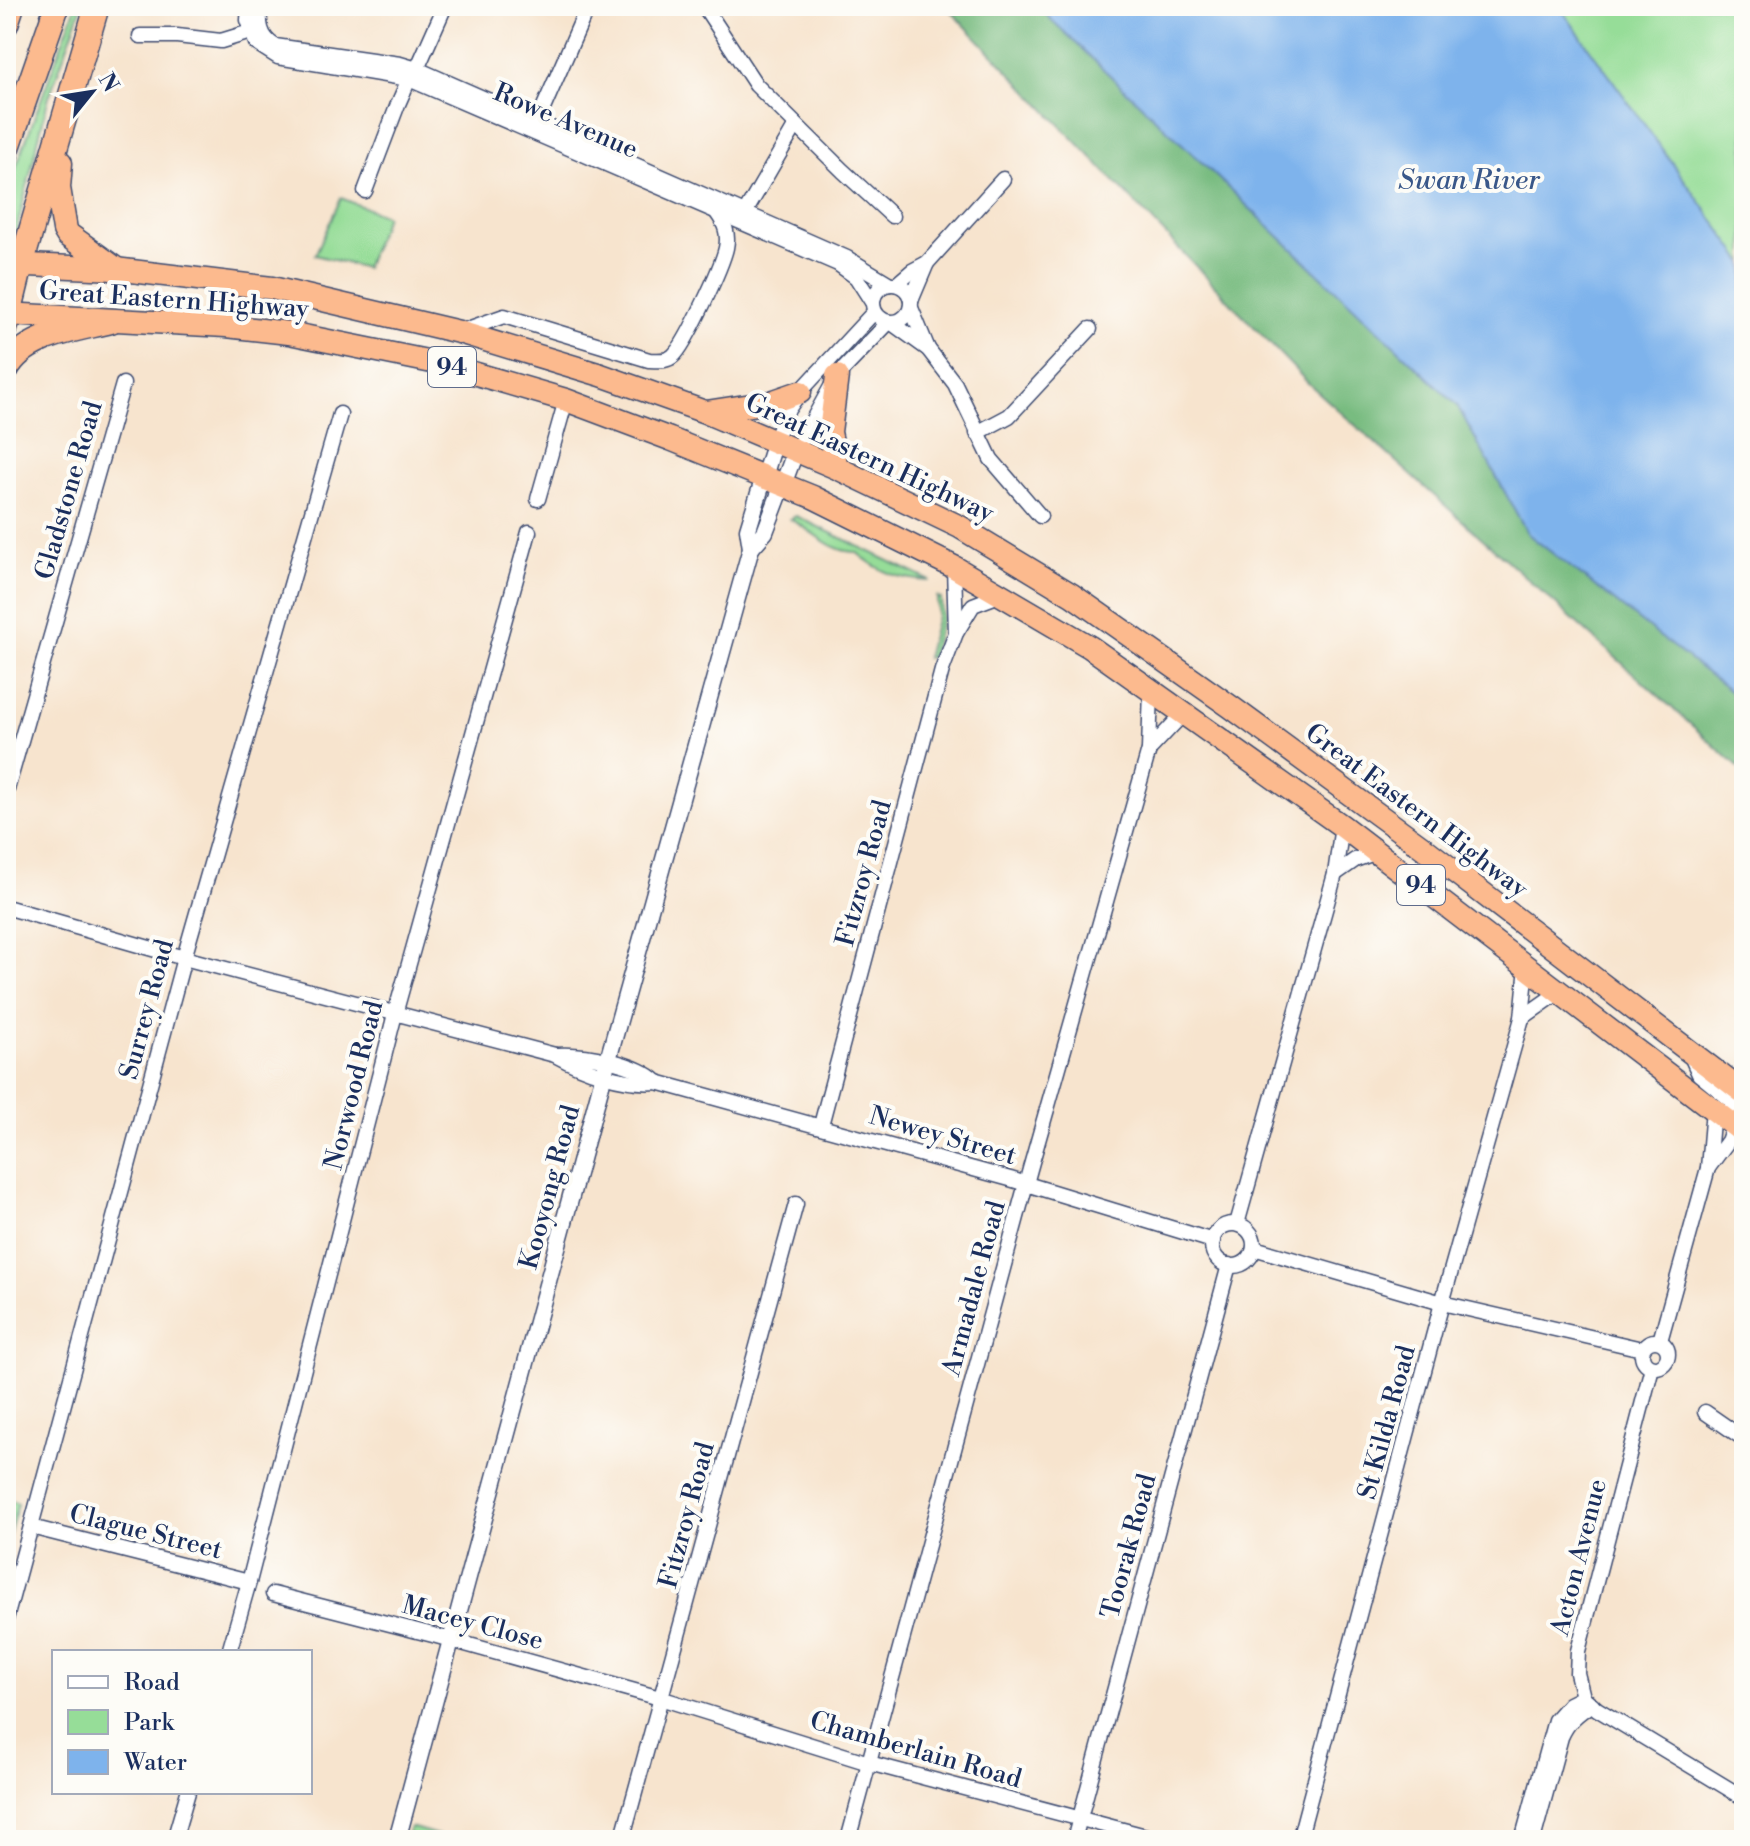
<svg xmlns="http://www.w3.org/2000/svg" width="1750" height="1846" font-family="'Libre Bodoni',serif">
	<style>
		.green { fill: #96dd98; stroke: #58867b; stroke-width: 2 }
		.forest { fill: #78bc80; stroke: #4a766f; stroke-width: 2 }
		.water { fill: #7eb3ec; stroke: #4c71a5; stroke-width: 2 }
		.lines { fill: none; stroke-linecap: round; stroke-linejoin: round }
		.minor-casing { stroke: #3c4a6f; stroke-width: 17 }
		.tertiary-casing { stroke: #3c4a6f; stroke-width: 19 }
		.trunk-casing { stroke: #3c4a6f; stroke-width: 25 }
		.motorway-casing { stroke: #3c4a6f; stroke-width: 27 }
		.minor { stroke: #fff; stroke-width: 14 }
		.tertiary { stroke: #fff; stroke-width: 16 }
		.trunk { stroke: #fcba8e; stroke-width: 22 }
		.motorway { stroke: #fcba8e; stroke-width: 24 }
		.labels { text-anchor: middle; stroke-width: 8; stroke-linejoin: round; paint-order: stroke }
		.shield { fill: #fdfcf7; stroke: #5f6c8c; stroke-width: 2 }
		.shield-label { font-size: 24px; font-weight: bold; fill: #1b2f5e }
		.street-label { font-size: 26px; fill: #1b2f5e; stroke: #fdfcf7 }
		.water-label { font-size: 28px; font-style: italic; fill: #395789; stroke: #fdfcf7 }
	</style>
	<rect width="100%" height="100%" fill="#fdfcf7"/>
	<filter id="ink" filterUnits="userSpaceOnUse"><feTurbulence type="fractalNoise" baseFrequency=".0125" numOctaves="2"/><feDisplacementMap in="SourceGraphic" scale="16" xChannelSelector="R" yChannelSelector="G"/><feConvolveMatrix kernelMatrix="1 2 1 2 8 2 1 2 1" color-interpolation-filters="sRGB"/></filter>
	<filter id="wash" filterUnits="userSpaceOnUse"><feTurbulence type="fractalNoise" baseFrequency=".006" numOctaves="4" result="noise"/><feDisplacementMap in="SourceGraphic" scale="32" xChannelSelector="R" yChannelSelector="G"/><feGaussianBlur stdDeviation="1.8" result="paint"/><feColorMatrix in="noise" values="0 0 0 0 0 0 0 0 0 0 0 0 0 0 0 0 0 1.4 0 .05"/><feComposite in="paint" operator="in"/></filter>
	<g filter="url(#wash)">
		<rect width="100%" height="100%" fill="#f7e4ce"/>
		<!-- green -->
		<g class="green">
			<polygon points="76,6 82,6 48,100 17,228 9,238 6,237 6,194"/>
			<polygon points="1559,6 1744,6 1744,263"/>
			<polygon points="341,198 386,216 365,268 315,255"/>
			<path d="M796,516L930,581C897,579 881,573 856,552C831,553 811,529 790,519Z"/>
			<polygon points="937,597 941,599 942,617 931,657 926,658 937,616"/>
			<polygon points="6,1498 18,1503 6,1546"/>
			<polygon points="410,1827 454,1840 406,1840"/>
		</g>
		<!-- forest -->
		<polygon class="forest" points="946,6 1037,6 1457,405 1528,534 1744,702 1744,772 1308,383"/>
		<!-- water -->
		<polygon class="water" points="1037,6 1559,6 1744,263 1744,702 1528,534 1457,405"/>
	</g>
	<g filter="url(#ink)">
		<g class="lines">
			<defs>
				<g id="minor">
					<polyline points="249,6 248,20 256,43 278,57 409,79 838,264 856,277 872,302"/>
					<path d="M260,6C259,22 259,37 275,46L400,64L417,69L847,258L890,284"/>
					<polyline points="704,6 756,85 843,171 892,216"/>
					<polyline points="140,36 177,36 221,41 257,30"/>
					<polyline points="535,127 588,6"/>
					<polyline points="365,191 398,104 409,79 417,69 445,6"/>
					<polyline points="742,218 796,125"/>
					<circle cx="892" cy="303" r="19"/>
					<polyline points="897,284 912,271 927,263 1003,179"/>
					<polyline points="911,301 927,263"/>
					<polyline points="911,308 928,349"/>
					<polyline points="892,323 928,349 955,384 991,459 1040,516"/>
					<path d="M459,332L504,316L649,360C658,360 666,362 673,356C686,345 722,266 726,248C729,234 725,224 717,213"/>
					<polyline points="977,433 1009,416 1090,329"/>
					<polyline points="775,441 787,411 800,392 874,312"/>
					<polyline points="796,450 837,376 889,322"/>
					<polyline points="538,499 566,400"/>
					<polyline points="954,567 956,633"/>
					<polyline points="1149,750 1184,713"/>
					<polyline points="6,793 123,384"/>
					<polyline points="1335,874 1355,860 1377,852"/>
					<path d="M6,907L184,958L555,1055C584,1071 624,1085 657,1082L1010,1179L1213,1241"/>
					<polyline points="1522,1018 1559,992"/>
					<path d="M556,1055C585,1053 637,1063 657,1082"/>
					<polyline points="1691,1056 1699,1074 1731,1100 1738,1113 1728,1141 1708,1168"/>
					<polyline points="821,1125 942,670 956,633 973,605 1002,594"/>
					<polyline points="1237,1224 1335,874 1342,826"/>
					<circle cx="1233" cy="1245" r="21"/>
					<polyline points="1254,1248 1442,1303 1642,1349"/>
					<polyline points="1660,1341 1708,1168 1713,1109"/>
					<circle cx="1655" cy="1354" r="13"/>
					<polyline points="1705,1412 1744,1439"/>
					<polyline points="31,1527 249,1582"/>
					<polyline points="273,1594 433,1635 660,1698 869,1763 1161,1840"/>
					<polyline points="6,1619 184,958 340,414"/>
					<polyline points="229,1652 249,1582 395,1014 529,532"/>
					<polyline points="1583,1697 1577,1673 1578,1651 1652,1367"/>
					<polyline points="1583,1697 1597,1709 1744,1798"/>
					<polyline points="174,1840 188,1792"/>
					<polyline points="622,1840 796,1204"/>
					<polyline points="848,1840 1030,1169 1149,750 1151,689"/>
					<polyline points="1074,1840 1229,1265"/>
					<polyline points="1299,1840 1442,1303 1522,1018 1527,966"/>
					<polyline points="1522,1840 1555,1720 1569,1704 1583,1697"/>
					<path d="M1533,1840L1561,1737C1568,1721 1577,1714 1592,1704"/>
				</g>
				<g id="tertiary">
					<polyline points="751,548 765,532 796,450"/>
					<polyline points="397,1840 604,1074 751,548 748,529 775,441"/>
				</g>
				<g id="trunk">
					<polyline points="6,264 115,269 272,288 459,332 601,375 705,412 837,468 960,527 1072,595 1231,707 1421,846 1744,1093"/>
					<polyline points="6,314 226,326 289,333 442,364 566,400 670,439 813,497 954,567 1090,647 1342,826 1744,1133"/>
					<polyline points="706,412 771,402 800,392"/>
					<polyline points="837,468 830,432 837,376"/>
				</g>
				<g id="motorway">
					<polyline points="6,24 12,6"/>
					<polyline points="6,153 57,6"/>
					<polyline points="60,163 58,188 65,230 68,235 115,269"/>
					<polyline points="6,326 21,265 97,6"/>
					<path d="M6,370C24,335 76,330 111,321"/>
				</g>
			</defs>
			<!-- minor casing -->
			<use href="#minor" class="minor-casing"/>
			<!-- tertiary casing -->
			<use href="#tertiary" class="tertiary-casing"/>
			<!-- trunk casing -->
			<use href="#trunk" class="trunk-casing"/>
			<!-- motorway casing -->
			<use href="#motorway" class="motorway-casing"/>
			<!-- minor -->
			<use href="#minor" class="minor"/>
			<!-- tertiary -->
			<use href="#tertiary" class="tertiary"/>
			<!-- trunk -->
			<use href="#trunk" class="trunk"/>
			<!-- motorway -->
			<use href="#motorway" class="motorway"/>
		</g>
	</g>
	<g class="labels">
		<!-- shield labels -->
		<g class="shield">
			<rect x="428" y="347" width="48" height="40" rx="6"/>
			<rect x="1397" y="865" width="48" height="40" rx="6"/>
		</g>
		<g class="shield-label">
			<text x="452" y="375">94</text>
			<text x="1421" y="893">94</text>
		</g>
		<!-- street labels -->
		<g class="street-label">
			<text transform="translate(566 120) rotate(23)" y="9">Rowe Avenue</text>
			<text transform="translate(174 299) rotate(4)" y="9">Great Eastern Highway</text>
			<text transform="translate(870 457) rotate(25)" y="9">Great Eastern Highway</text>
			<text transform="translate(68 490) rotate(-74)" y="9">Gladstone Road</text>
			<text transform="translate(1417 810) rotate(37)" y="9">Great Eastern Highway</text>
			<text transform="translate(863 873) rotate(-75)" y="9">Fitzroy Road</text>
			<text transform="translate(146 1009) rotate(-75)" y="9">Surrey Road</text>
			<text transform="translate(353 1085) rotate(-76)" y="9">Norwood Road</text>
			<text transform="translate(943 1135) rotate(16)" y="9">Newey Street</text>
			<text transform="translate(549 1187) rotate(-75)" y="9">Kooyong Road</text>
			<text transform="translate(973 1288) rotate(-75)" y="9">Armadale Road</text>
			<text transform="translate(1386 1422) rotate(-75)" y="9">St Kilda Road</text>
			<text transform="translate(686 1515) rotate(-75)" y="9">Fitzroy Road</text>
			<text transform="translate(146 1531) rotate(14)" y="9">Clague Street</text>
			<text transform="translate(1128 1546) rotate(-75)" y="9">Toorak Road</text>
			<text transform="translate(1578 1557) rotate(-76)" y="9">Acton Avenue</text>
			<text transform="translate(473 1622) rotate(15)" y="9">Macey Close</text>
			<text transform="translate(916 1749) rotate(16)" y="9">Chamberlain Road</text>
		</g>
		<!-- water labels -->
		<g class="water-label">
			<text x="1469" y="189">Swan River</text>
		</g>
	</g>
	<!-- margin -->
	<rect width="1750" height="1846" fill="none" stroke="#fdfcf7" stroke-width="32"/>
	<!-- legend -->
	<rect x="52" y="1650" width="260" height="144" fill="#fdfcf7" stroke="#a3aaba" stroke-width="2"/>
	<rect x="68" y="1676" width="40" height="12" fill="#ffffff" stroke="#a3aaba" stroke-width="2"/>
	<text x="124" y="1690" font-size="24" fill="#1b2f5e">Road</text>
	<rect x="68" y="1710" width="40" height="24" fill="#96dd98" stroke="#a3aaba" stroke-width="2"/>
	<text x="124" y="1730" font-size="24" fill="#1b2f5e">Park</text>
	<rect x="68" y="1750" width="40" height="24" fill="#7eb3ec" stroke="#a3aaba" stroke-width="2"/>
	<text x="124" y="1770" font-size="24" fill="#1b2f5e">Water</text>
	<!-- north arrow -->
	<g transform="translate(92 92) rotate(60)" stroke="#fdfcf7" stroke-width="6" paint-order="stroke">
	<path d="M0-6L14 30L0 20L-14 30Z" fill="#1b2f5e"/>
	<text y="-12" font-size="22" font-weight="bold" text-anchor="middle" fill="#1b2f5e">N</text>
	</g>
</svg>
